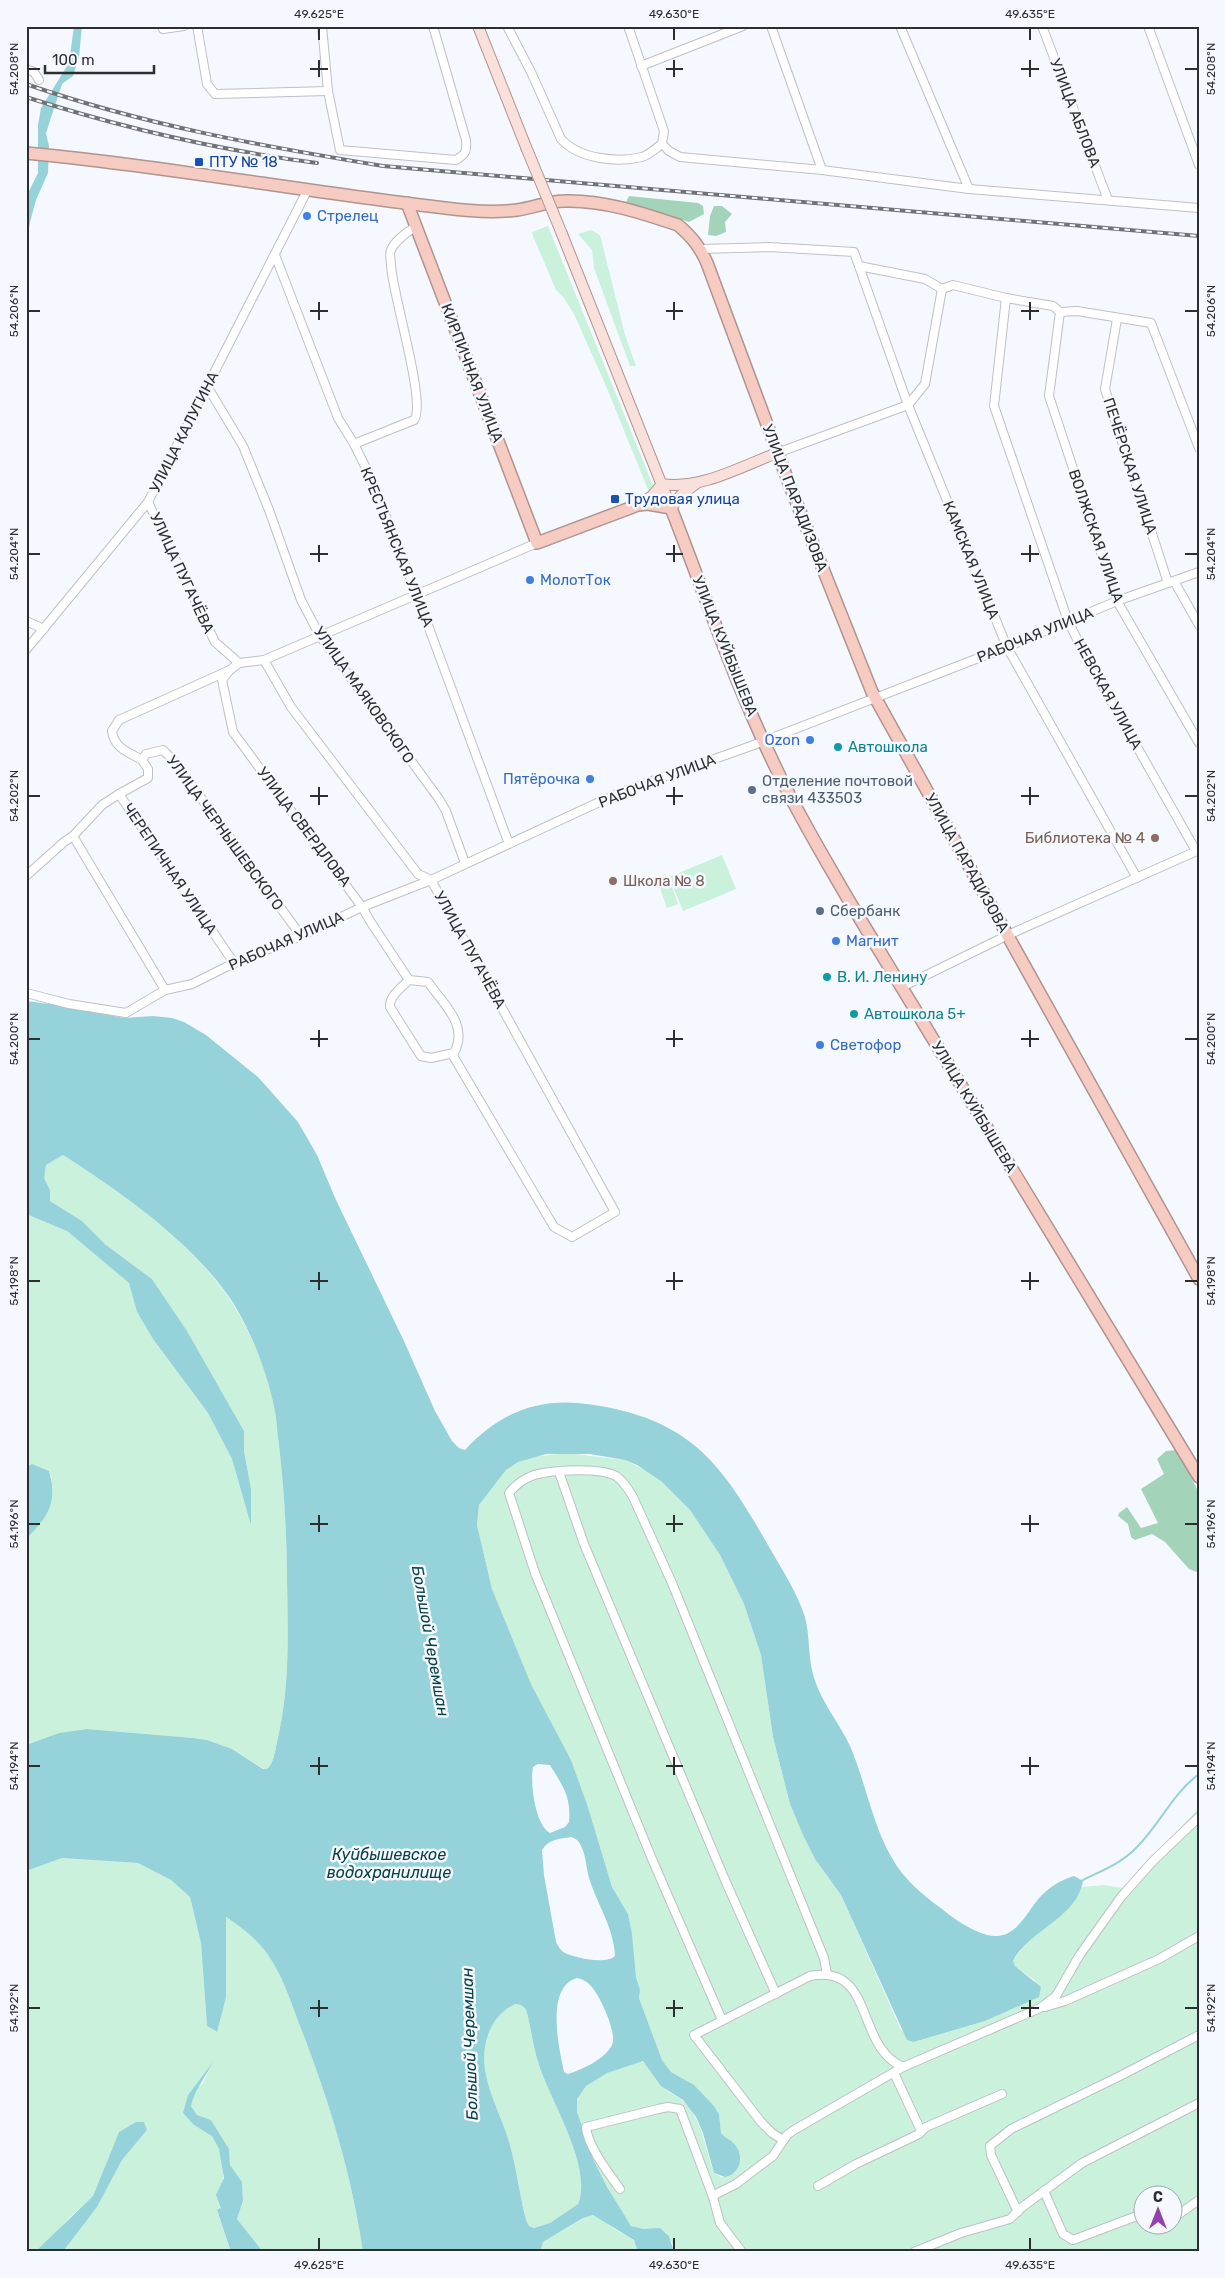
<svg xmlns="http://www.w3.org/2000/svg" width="1225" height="2278" font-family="Rubik,sans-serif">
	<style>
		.green { fill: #c9f1db; fill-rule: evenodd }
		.forest { fill: #a3d3b9 }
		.water { fill: #96d2d9; fill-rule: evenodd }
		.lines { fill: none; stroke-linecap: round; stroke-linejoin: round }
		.stream { stroke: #96d2d9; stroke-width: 2 }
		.minor-casing { stroke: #bdc0c6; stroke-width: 10 }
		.major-casing { stroke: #af948f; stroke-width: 12 }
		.highway-casing { stroke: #af948f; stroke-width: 14 }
		.minor { stroke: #fff; stroke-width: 8 }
		.major { stroke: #fae0da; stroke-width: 10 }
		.highway { stroke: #f6cbc2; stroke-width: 11 }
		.rail-casing { stroke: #707376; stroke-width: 4 }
		.rail { stroke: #f5f9ff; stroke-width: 2; stroke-dasharray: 5.5; stroke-linecap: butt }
		.major-bridge-casing { stroke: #af948f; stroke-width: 12; stroke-linecap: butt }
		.major-bridge { stroke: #fae0da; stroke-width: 10 }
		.ticks { fill: none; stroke: #2c2e30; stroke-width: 2 }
		.transit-dot { fill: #1a4fb4; stroke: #f5f9ff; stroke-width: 2 }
		.shop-dot { fill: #3f7fe0; stroke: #f5f9ff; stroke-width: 2 }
		.culture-dot { fill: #0f9aa8; stroke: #f5f9ff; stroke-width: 2 }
		.service-dot { fill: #5c6f8a; stroke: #f5f9ff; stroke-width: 2 }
		.education-dot { fill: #8d6e63; stroke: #f5f9ff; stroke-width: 2 }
		.labels { text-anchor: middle; stroke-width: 5; stroke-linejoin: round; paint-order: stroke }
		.street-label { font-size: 15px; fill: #2c2e30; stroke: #f5f9ff }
		.transit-label { font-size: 15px; fill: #164399; stroke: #f5f9ff; text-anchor: start }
		.shop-label { font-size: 15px; fill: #366cbe; stroke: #f5f9ff; text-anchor: start }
		.culture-label { font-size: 15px; fill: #0d838f; stroke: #f5f9ff; text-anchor: start }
		.service-label { font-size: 15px; fill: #4e5e75; stroke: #f5f9ff; text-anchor: start }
		.education-label { font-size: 15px; fill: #785e54; stroke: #f5f9ff; text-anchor: end }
		.water-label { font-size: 16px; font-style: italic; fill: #074146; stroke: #f5f9ff }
		.neatline { fill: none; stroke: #2c2e30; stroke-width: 2 }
		.ticks-label { font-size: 12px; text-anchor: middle; fill: #2c2e30 }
	</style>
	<rect width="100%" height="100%" fill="#f5f9ff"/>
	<!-- green -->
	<g class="green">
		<polygon points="548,226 654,488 649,492 606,386 574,314 564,298 556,290 533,236 532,232"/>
		<polygon points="591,230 600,235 625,335 636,366 630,366 594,268 592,250 578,234"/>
		<polygon points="722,855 736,889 683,911 669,877"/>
		<polygon points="671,884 678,904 667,908 660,888"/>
		<path d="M63,1155C121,1192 198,1246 234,1306C253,1336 267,1372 274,1407C277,1419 277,1432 279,1445C284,1490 287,1535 287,1580C288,1634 290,1689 277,1742C275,1751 274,1763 267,1769H264L232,1749L207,1740L193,1738L87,1729L59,1733L26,1745V1539L40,1524L45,1516L52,1478L49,1471L32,1464L26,1467V1214L67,1231L129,1283L137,1312L153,1339L208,1413L232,1459L251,1523V1489L244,1451V1431L187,1331L152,1279L106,1245L82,1221L50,1201V1190L43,1178L46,1165Z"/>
		<path d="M566,1453L625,1460L649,1472L661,1481L690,1510L720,1555L744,1604L761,1655L773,1737L790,1804L803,1835L815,1859L841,1895L901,2030L915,2042L985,2021L998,2015L1036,1981L1015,1966L1013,1961L1027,1942L1065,1911L1082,1887L1104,1885L1123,1888L1199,1808V2252H674C668,2214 648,2239 631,2225C625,2221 622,2212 618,2206C600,2176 582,2141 576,2106C578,2089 590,2081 605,2074C611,2071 636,2061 641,2061C647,2062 660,2082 664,2087C669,2094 679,2096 685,2103C703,2123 705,2148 714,2173L721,2177L735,2173L738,2168L736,2146L721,2133L719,2114L714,2106L687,2081L671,2072L662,2060L639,1998L640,1990L636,1977L632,1933L628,1914L612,1887L588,1807L571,1760L531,1684L492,1589L477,1525L479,1505L506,1470L518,1462L532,1457ZM1142,2196H1172V2226H1142Z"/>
		<path d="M61,1858L138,1863L171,1880L190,1897L201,1943L207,2026L216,2032L225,1955L226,1917C241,1928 257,1939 268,1955C282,1974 290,1999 298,2021C327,2094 352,2173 363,2252H263L237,2219L243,2201L242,2182L230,2165L229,2149L211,2120L197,2115L191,2106L193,2093L203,2083L211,2065L188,2095L194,2125C199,2128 207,2131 211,2135C227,2151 223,2188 221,2208L217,2211L231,2252H63L97,2207L122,2160L147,2130L144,2122H136L119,2132L93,2196L69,2218L40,2250L26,2252V1871Z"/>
		<path d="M515,2004L521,2005L526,2008C531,2027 533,2047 539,2065C551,2102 593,2166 578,2204L550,2223L534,2228L529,2226L526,2220C520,2197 517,2172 511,2149C502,2111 474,2075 488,2035C493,2021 501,2011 515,2004Z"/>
		<polygon points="589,2215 597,2216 616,2230 631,2238 636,2243 638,2252 540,2252 543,2242"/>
	</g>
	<!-- forest -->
	<g class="forest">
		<polygon points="629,196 698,203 703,206 704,214 689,222 626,202"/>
		<polygon points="714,206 722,206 732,214 725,222 726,232 716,236 708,235 710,216"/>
		<polygon points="1177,1450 1199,1493 1199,1575 1197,1572 1189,1569 1165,1542 1152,1534 1135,1540 1131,1537 1128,1524 1118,1516 1119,1513 1127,1507 1141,1528 1158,1523 1141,1489 1164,1474 1157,1459 1166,1451"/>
	</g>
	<!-- water -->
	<g class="water">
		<polygon points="74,26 82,26 79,57 73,76 62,84 46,133 49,146 48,173 36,200 30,222 26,250 26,197 38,173 38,125 41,108 69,63"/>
		<path d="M26,1001L65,1006L124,1018L153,1016L172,1018L184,1022L206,1035L258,1077L298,1122L317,1155L336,1200L403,1339L435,1411L452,1441L459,1448L465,1450C501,1411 541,1396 594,1405C691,1420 722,1464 768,1545C781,1568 797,1592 805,1617C810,1636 808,1656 813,1674C820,1701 839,1722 850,1746C866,1783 872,1824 892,1858C904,1880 923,1895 942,1909C955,1920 971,1930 987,1935C1016,1942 1026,1912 1041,1896C1051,1886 1061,1880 1074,1876L1083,1881C1077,1918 1029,1930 1013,1961L1015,1966L1041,1987L1039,1997L985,2021L914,2042L907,2040L841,1895L815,1859L803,1835L790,1804L773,1737L761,1655L744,1604L720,1555L690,1510L661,1481L637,1465L625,1460L590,1454H546L518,1462L506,1470L479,1505L477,1525L492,1589L531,1684L571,1760L588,1807L612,1887L628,1914L632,1933L636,1977L640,1990L639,1998L662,2060L671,2072L694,2085L714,2106L719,2114L721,2133C725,2138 732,2140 736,2146C744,2158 740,2174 725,2177L714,2173L703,2133L696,2117L683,2100L661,2086L643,2061L607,2073L586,2086L577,2099V2112L593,2159L607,2187L631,2226L643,2229L660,2228L669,2236L674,2252H638L634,2240L593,2215L583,2218L543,2242L540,2252H363C352,2174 327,2094 298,2021C290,1999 282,1975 268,1955C258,1940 241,1927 226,1917V1997L217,2032L207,2026L201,1943L190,1897L171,1880L138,1863L62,1858L26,1871V1745L59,1733L87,1729L193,1738L207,1740L232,1749L263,1769H267C274,1763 275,1751 277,1742C290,1689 288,1634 287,1580C287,1535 284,1490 279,1445C277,1432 277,1420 274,1407C267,1373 253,1336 235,1306C198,1246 121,1192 63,1155L46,1165L44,1178L50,1190V1201L82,1221L106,1245L152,1279L187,1331L244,1431V1451L251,1489V1525L232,1459L208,1413L153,1339L137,1312L129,1283L67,1231L26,1214ZM538,1764L550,1765C563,1787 571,1795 569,1822L565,1827L550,1833C535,1825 530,1783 533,1767ZM571,1837C575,1838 578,1840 580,1844C586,1854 586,1867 589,1878C597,1904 614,1928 615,1956C606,1965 574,1958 563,1952C560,1949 558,1946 556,1942L544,1875L542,1850C549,1839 559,1839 571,1837ZM577,1978C582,1979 586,1981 590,1985C599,1993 618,2034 612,2045C605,2059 583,2069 568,2074L564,2072C559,2048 545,1987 577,1978ZM515,2004L521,2005L526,2009C531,2027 533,2047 539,2065C551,2102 593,2167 578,2204L550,2223L534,2228L529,2226L526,2220C520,2197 517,2172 511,2149C502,2111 474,2075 488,2035C493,2021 501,2011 515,2004Z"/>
		<path d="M32,1464L49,1471C58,1502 48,1517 26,1539V1467Z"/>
		<path d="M213,2062C205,2078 194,2091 191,2106L197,2115L211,2120L229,2149L230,2165L242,2182L243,2201L237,2219L263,2252H231L217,2210L221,2208L216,2195L224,2178L219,2149L212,2136L194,2125L183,2113L188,2095Z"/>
		<polygon points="136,2122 144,2122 147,2130 122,2160 97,2207 65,2249 63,2252 35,2252 93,2196 119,2132"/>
	</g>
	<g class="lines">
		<!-- stream -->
		<path class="stream" d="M1081,1881C1101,1871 1121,1864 1137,1847C1160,1824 1172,1794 1199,1774"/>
		<defs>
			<g id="minor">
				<polyline points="162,26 163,29 184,26"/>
				<polyline points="197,26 207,84 215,94 328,91"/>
				<path d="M322,26L328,91L340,150L456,160C466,154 467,151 466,140L433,26"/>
				<path d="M507,26L531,72L561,139C579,159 617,163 642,157C649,155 656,148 662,144L669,151L680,157L822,170L969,189L1199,208"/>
				<polyline points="628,26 664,131 662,144"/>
				<polyline points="771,26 822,170"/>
				<polyline points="900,26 969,189"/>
				<polyline points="1042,26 1108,200"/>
				<polyline points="1148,26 1199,165"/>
				<polyline points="641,66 743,26"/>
				<polyline points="26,69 34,72 39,80"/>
				<polyline points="701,249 769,247 854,252 908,405 1007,647 1137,878"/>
				<polyline points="275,255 338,418 354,444 370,476 416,593 509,844"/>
				<polyline points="942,289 953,285 1006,298 1053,306 1060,312 1077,311 1151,323 1199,448"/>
				<polyline points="1006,298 994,406 1068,621 1085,655 1196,851"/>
				<polyline points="1060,312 1049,396 1117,601 1199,743"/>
				<polyline points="1117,319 1105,389 1168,583"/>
				<polyline points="207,386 243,446 269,510 301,600 320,636 439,799 446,811 465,863"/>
				<path d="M354,444L414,420C427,404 392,293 391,265C391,260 389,254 391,250C395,240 408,232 416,226"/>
				<polyline points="777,453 908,405 925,384 942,289 925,279 859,266"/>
				<polyline points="148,502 215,642 239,663"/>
				<polyline points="1174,581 1199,625"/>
				<polyline points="26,621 44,629"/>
				<polyline points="26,650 148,502 307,191"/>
				<polyline points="264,660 291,707 418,874 431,880 615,1212 572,1237 554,1227 452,1054"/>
				<path d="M229,671L222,680L233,732L362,907L370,921L409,980L428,982C444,1005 469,1025 454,1053L431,1058L421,1056L390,1007C389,996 402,987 409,980"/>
				<polyline points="142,760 148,769 148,778 119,794 234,963"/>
				<polyline points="73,836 165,990"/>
				<polyline points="26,876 64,842 73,836 102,805 119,794"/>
				<path d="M301,936L175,762L163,750L146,754L142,760C128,752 114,748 112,731L119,720L230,670L239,663L264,660L537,543"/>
				<polyline points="902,987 1008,935 1199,850"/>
				<polyline points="26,993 69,1004 126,1013 165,990 192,984 234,963 301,936 362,907 431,880 621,792 751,746 1007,647 1117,601 1199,572"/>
				<polyline points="559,1472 584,1544 725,1880 776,1994"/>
				<polyline points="1045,2007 1065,2001 1159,1959 1199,1936"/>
				<path d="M722,2020L652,1859L535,1573L509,1493C516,1484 523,1479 534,1475C552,1470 599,1467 616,1476C624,1481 628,1489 633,1497L672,1583L824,1958L827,1974"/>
				<polyline points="894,2073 921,2131"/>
				<path d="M783,2140L772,2133L761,2122L694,2035L810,1976C875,1963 855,2047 903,2067"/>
				<polyline points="818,2186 856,2164 919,2134 926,2127 1002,2094"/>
				<path d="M620,2189C609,2174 587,2145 586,2127L658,2109L668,2107L680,2109L713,2197L720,2223L742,2252"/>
				<polyline points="1044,2191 1063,2234 1073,2240 1142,2214"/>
				<polyline points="713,2197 718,2193 736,2184 773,2156 787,2135 794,2130 903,2067 1040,2008 1056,1996 1079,1956 1121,1897 1153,1861 1199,1817"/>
				<polyline points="1018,2212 991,2155 990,2146 1011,2129 1118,2077 1199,2035"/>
				<polyline points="1172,2219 1199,2200"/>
				<polyline points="914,2252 961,2233 1010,2219 1021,2208 1082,2163 1199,2103"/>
			</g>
			<g id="major">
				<polyline points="478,26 526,147"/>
				<polyline points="562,234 671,508"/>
				<path d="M662,484C701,490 742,466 777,453"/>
				<polyline points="638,505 652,496 662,484"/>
				<polyline points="671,508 681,495 697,483"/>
			</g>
			<g id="highway">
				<path d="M26,153C166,166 305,192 445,208C468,211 493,213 517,210C533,208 548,201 565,201C604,200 642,213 678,225C692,237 700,247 707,263L790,486L872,692L1199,1279"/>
				<path d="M407,203L537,543L638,505L648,504L671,508C705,595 735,684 776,768C798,815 825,859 851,904L1199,1477"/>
			</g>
		</defs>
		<!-- minor casing -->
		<use href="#minor" class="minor-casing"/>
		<!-- major casing -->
		<use href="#major" class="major-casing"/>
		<!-- highway casing -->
		<use href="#highway" class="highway-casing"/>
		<!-- minor -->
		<use href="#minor" class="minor"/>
		<!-- major -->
		<use href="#major" class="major"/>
		<!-- highway -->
		<use href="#highway" class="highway"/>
		<defs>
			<g id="rail">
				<path d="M26,84C144,125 261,146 383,166L1199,236"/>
				<path d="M26,97C122,128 218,150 317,163"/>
			</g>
		</defs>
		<!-- rail casing -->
		<use href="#rail" class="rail-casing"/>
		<!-- rail -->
		<use href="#rail" class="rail"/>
		<defs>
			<polyline id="major-bridge" points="526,147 562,234"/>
		</defs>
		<!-- major-bridge casing -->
		<use href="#major-bridge" class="major-bridge-casing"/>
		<!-- major-bridge -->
		<use href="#major-bridge" class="major-bridge"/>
	</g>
	<!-- ticks -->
	<path class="ticks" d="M319,28V40M674,28V40M1030,28V40M319,60V77M674,60V77M1030,60V77M28,69H40M310,69H328M666,69H683M1021,69H1039M1185,69H1198M319,302V320M674,302V320M1030,302V320M28,311H40M310,311H328M666,311H683M1021,311H1039M1185,311H1198M319,545V562M674,545V562M1030,545V562M28,554H40M310,554H328M666,554H683M1021,554H1039M1185,554H1198M319,787V805M674,787V805M1030,787V805M28,796H40M310,796H328M666,796H683M1021,796H1039M1185,796H1198M319,1030V1047M674,1030V1047M1030,1030V1047M28,1039H40M310,1039H328M666,1039H683M1021,1039H1039M1185,1039H1198M319,1272V1290M674,1272V1290M1030,1272V1290M28,1281H40M310,1281H328M666,1281H683M1021,1281H1039M1185,1281H1198M319,1515V1532M674,1515V1532M1030,1515V1532M28,1524H40M310,1524H328M666,1524H683M1021,1524H1039M1185,1524H1198M319,1757V1775M674,1757V1775M1030,1757V1775M28,1766H40M310,1766H328M666,1766H683M1021,1766H1039M1185,1766H1198M319,2000V2017M674,2000V2017M1030,2000V2017M28,2008H40M310,2008H328M666,2008H683M1021,2008H1039M1185,2008H1198M319,2238V2250M674,2238V2250M1030,2238V2250"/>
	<!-- markers -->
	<g class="transit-dot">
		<rect x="194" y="157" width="10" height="10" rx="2.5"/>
		<rect x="610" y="494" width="10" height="10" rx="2.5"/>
	</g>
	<g class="shop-dot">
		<circle cx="307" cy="216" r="5"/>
		<circle cx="530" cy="580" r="5"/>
		<circle cx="810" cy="740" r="5"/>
		<circle cx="590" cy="779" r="5"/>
		<circle cx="836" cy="941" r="5"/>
		<circle cx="820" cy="1045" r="5"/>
	</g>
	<g class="culture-dot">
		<circle cx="838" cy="747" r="5"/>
		<circle cx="827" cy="977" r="5"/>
		<circle cx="854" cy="1014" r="5"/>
	</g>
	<g class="service-dot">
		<circle cx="752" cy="790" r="5"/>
		<circle cx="820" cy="911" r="5"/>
	</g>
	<g class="education-dot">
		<circle cx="1155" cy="838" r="5"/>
		<circle cx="613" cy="881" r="5"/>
	</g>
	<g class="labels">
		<!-- street labels -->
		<g class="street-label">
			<text transform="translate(1075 113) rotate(69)" y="5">УЛИЦА АБЛОВА</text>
			<text transform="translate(472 373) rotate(69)" y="5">КИРПИЧНАЯ УЛИЦА</text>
			<text transform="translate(184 432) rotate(-63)" y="5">УЛИЦА КАЛУГИНА</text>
			<text transform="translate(1130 466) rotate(72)" y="5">ПЕЧЁРСКАЯ УЛИЦА</text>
			<text transform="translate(795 498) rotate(69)" y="5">УЛИЦА ПАРАДИЗОВА</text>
			<text transform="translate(1096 536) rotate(71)" y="5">ВОЛЖСКАЯ УЛИЦА</text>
			<text transform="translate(397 547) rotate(68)" y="5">КРЕСТЬЯНСКАЯ УЛИЦА</text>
			<text transform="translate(971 560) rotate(68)" y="5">КАМСКАЯ УЛИЦА</text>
			<text transform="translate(182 573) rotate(65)" y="5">УЛИЦА ПУГАЧЁВА</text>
			<text transform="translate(1035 635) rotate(-22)" y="5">РАБОЧАЯ УЛИЦА</text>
			<text transform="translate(725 646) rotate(68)" y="5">УЛИЦА КУЙБЫШЕВА</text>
			<text transform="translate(1108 694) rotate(61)" y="5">НЕВСКАЯ УЛИЦА</text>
			<text transform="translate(364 695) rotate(55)" y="5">УЛИЦА МАЯКОВСКОГО</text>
			<text transform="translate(657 781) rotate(-21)" y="5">РАБОЧАЯ УЛИЦА</text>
			<text transform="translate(304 827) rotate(53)" y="5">УЛИЦА СВЕРДЛОВА</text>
			<text transform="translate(225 833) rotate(54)" y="5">УЛИЦА ЧЕРНЫШЕВСКОГО</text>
			<text transform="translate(967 863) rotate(61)" y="5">УЛИЦА ПАРАДИЗОВА</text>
			<text transform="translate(170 869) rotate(56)" y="5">ЧЕРЕПИЧНАЯ УЛИЦА</text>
			<text transform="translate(286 941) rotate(-24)" y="5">РАБОЧАЯ УЛИЦА</text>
			<text transform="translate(470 950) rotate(61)" y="5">УЛИЦА ПУГАЧЁВА</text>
			<text transform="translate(974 1107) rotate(59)" y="5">УЛИЦА КУЙБЫШЕВА</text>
		</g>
		<!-- transit labels -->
		<g class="transit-label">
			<text x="209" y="167">ПТУ № 18</text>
			<text x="625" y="504">Трудовая улица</text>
		</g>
		<!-- shop labels -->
		<g class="shop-label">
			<text x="317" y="221">Стрелец</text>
			<text x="540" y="585">МолотТок</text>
			<text x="800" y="745" text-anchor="end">Ozon</text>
			<text x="580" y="784" text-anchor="end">Пятёрочка</text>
			<text x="846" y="946">Магнит</text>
			<text x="830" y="1050">Светофор</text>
		</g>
		<!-- culture labels -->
		<g class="culture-label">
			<text x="848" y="752">Автошкола</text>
			<text x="837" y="982">В. И. Ленину</text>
			<text x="864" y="1019">Автошкола 5+</text>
		</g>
		<!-- service labels -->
		<g class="service-label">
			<text x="762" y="786">Отделение почтовой<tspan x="762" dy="17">связи 433503</tspan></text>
			<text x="830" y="916">Сбербанк</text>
		</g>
		<!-- education labels -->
		<g class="education-label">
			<text x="1145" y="843">Библиотека № 4</text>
			<text x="623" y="886" text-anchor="start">Школа № 8</text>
		</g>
		<!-- water labels -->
		<g class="water-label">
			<text transform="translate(431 1641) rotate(80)" y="6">Большой Черемшан</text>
			<text x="389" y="1860">Куйбышевское<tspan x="389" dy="18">водохранилище</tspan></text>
			<text transform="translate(469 2044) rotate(-92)" y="6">Большой Черемшан</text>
		</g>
	</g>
	<!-- border -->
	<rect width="1225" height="2278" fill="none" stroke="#f5f9ff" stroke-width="55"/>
	<!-- north arrow -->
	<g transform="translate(1158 2210)"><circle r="24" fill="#f5f9ff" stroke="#a5a8ac"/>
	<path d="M0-4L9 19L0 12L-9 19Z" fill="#9341b0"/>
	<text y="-8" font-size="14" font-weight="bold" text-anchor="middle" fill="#2c2e30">С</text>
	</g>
	<!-- scale -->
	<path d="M45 65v8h109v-8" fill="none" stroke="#2c2e30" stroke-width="2.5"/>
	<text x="52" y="65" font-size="15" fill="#2c2e30" stroke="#f5f9ff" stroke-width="4" paint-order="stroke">100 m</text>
	<rect x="28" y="28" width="1170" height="2222" class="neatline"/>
	<g class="ticks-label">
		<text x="319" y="18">49.625°E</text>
		<text x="674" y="18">49.630°E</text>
		<text x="1030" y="18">49.635°E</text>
		<text transform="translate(14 69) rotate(-90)" y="4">54.208°N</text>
		<text transform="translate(1211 69) rotate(-90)" y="4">54.208°N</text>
		<text transform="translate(14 311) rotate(-90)" y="4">54.206°N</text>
		<text transform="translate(1211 311) rotate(-90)" y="4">54.206°N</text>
		<text transform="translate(14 554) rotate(-90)" y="4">54.204°N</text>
		<text transform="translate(1211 554) rotate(-90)" y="4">54.204°N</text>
		<text transform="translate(14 796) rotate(-90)" y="4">54.202°N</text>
		<text transform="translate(1211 796) rotate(-90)" y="4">54.202°N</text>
		<text transform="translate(14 1039) rotate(-90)" y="4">54.200°N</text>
		<text transform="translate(1211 1039) rotate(-90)" y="4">54.200°N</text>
		<text transform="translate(14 1281) rotate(-90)" y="4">54.198°N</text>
		<text transform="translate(1211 1281) rotate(-90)" y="4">54.198°N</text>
		<text transform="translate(14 1524) rotate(-90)" y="4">54.196°N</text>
		<text transform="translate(1211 1524) rotate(-90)" y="4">54.196°N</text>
		<text transform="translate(14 1766) rotate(-90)" y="4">54.194°N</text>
		<text transform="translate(1211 1766) rotate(-90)" y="4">54.194°N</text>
		<text transform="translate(14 2008) rotate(-90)" y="4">54.192°N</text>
		<text transform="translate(1211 2008) rotate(-90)" y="4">54.192°N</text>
		<text x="319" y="2269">49.625°E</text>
		<text x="674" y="2269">49.630°E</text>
		<text x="1030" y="2269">49.635°E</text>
	</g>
</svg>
